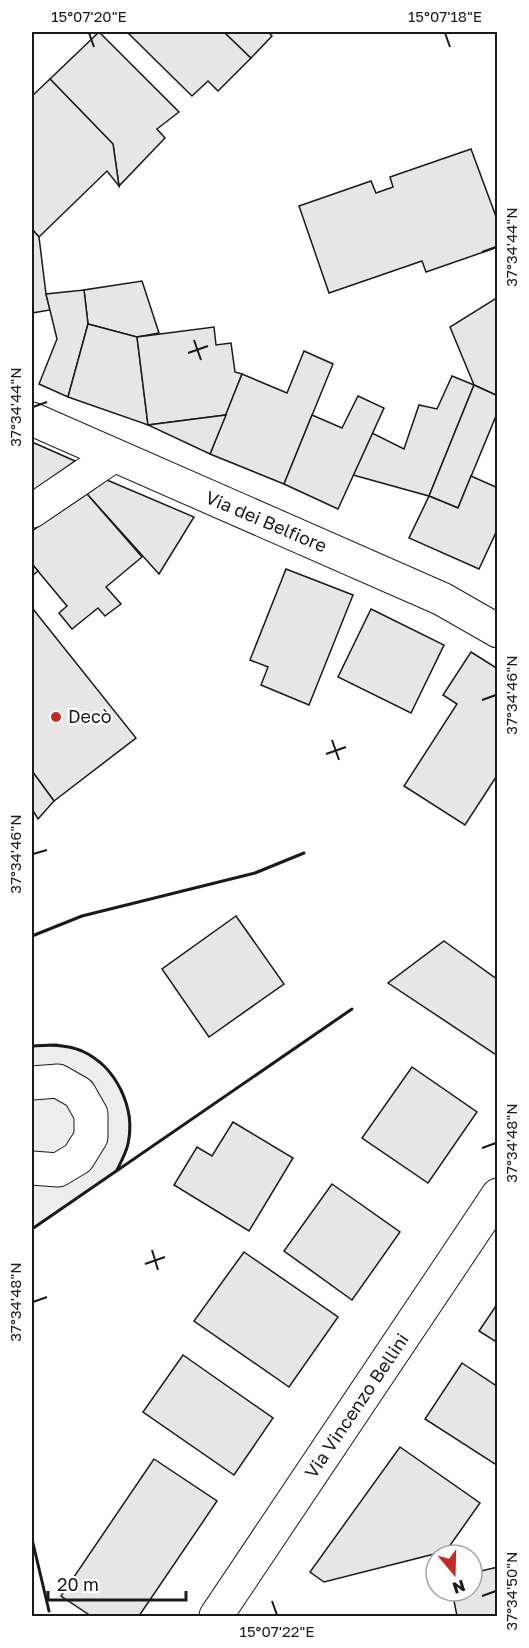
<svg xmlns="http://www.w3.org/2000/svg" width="529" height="1648" font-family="'Golos Text',sans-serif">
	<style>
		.parking { fill: #ededed; stroke: #6a6a6a; stroke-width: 1.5 }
		.building { fill: #e6e6e6; stroke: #1a1a1a; stroke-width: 1.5 }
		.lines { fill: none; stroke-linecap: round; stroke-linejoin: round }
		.minor-casing { stroke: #1a1a1a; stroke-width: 35 }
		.tertiary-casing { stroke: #1a1a1a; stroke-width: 35 }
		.minor { stroke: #fff; stroke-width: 33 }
		.tertiary { stroke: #fff; stroke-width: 33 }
		.wall { stroke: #1a1a1a; stroke-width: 3 }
		.ticks { fill: none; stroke: #1a1a1a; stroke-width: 2 }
		.poi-dot { fill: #c62828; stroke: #fff; stroke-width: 2 }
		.labels { text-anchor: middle; stroke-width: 4.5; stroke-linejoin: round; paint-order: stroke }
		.street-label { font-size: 18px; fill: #1a1a1a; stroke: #fff }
		.poi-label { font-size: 18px; fill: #1a1a1a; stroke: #fff; text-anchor: start }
		.neatline { fill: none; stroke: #1a1a1a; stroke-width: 2 }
		.ticks-label { font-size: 15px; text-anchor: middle; fill: #1a1a1a }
	</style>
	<rect width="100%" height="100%" fill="#fff"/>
	<!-- parking -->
	<polygon class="parking" points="56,1044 83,1051 106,1068 122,1090 130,1117 128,1144 117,1170 32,1229 32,1046"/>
	<!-- building -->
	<g class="building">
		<polygon points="99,32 179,112 157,129 165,138 119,186 113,144 50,79"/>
		<polygon points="127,32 224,32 251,58 218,91 208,81 192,96"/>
		<polygon points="224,32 268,32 272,36 251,58"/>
		<polygon points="50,79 113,144 119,186 107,171 39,237 32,229 32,96"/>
		<polygon points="471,149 498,222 498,247 426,272 422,261 329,293 299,206 371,181 376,193 393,187 390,177"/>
		<polygon points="32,229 39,237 46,294 50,310 32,313"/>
		<polygon points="142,281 159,333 137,337 88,324 84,290"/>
		<polygon points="84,290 88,324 68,397 39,384 57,339 46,294"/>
		<polygon points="498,297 498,396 474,385 450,327"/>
		<polygon points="88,324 137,337 148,425 68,397"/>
		<polygon points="214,327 216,345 231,343 235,372 242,374 226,415 148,425 137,337"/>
		<polygon points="304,351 333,364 284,484 210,454 242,374 287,393"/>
		<polygon points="452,376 474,385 429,496 353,475 372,433 404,449 419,405 437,409"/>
		<polygon points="474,385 498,396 498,411 458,508 429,496"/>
		<polygon points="358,396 384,408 338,509 284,484 312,415 342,428"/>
		<polygon points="226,415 210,454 148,425"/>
		<polygon points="32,442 75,461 32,491"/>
		<polygon points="471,476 498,488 498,528 479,569 409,538 429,496 458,508"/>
		<polygon points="107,480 194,517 159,574 87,494"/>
		<polygon points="87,494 142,557 106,587 121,604 105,616 98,608 72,629 59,613 67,606 32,564 32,531"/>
		<polygon points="32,564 38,571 32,576"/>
		<polygon points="286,569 353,595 309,705 261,685 268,667 250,660"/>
		<polygon points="33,609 136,738 54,801 32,771 32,610"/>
		<polygon points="371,609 444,645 411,713 338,677"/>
		<polygon points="471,652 498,669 498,774 465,825 404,786 457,704 443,695"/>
		<polygon points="32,771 54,801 38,819 32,809"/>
		<polygon points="236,916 284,984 209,1037 162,969"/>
		<polygon points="444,941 498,980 498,1056 388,983"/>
		<polygon points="412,1067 477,1112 428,1183 362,1138"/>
		<polygon points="233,1122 293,1158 249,1231 174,1185 197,1147 212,1156"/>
		<polygon points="332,1184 400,1232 352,1300 284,1251"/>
		<polygon points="244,1252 338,1317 289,1387 194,1321"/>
		<polygon points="498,1303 498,1343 479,1331"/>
		<polygon points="183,1355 273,1418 234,1475 143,1412"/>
		<polygon points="462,1363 498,1387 498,1466 425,1419"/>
		<polygon points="400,1447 480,1503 446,1551 324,1582 310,1572"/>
		<polygon points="154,1459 217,1501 139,1616 91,1616 61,1596"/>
		<polygon points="498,1567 498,1616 457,1616 452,1591 472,1591 472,1573"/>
	</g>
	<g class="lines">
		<defs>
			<g id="minor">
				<polyline points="32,511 113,456"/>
				<polyline points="32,1083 58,1081 79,1093 91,1114 91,1137 78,1158 58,1170 32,1168"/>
			</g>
			<g id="tertiary">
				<polyline points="32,419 442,599 498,631"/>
				<polyline points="216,1616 498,1195"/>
			</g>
		</defs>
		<!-- minor casing -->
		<use href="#minor" class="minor-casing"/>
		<!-- tertiary casing -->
		<use href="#tertiary" class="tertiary-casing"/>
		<!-- minor -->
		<use href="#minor" class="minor"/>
		<!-- tertiary -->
		<use href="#tertiary" class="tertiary"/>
		<!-- wall -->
		<g class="wall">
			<polyline points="32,936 82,916 255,873 304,853"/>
			<path d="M32,1046C49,1045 65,1044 82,1051C116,1066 136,1108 128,1144C126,1153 121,1162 117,1170"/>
			<polyline points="32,1229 352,1009"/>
			<polyline points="32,1539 49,1611"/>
		</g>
	</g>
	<!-- ticks -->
	<path class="ticks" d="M89,33L94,47M445,33L450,47M482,252L496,247M194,340L201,360M188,353L208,346M33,407L47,402M482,700L496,695M332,740L339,760M326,754L346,747M33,854L47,850M482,1148L496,1143M152,1250L158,1270M145,1264L165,1257M33,1302L47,1297M482,1596L496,1591M272,1601L277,1615"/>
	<!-- markers -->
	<circle class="poi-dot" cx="56" cy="717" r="6"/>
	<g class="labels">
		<!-- street labels -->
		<g class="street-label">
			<text transform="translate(266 522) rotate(23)" y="6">Via dei Belfiore</text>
			<text transform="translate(357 1406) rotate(-56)" y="6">Via Vincenzo Bellini</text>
		</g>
		<!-- poi labels -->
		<g class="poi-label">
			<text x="68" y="723">Decò</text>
		</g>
	</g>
	<!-- border -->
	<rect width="529" height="1648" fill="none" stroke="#ffffff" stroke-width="66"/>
	<!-- north arrow -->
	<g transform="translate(454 1573) rotate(161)"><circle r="28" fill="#ffffff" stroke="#a3a3a3" stroke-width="1.5"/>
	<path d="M0-4.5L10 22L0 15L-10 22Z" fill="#c62828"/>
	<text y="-9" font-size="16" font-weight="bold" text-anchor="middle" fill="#1a1a1a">N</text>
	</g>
	<!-- scale -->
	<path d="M48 1591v9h138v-9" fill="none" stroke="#1a1a1a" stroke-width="3"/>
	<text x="57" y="1591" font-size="18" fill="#1a1a1a" stroke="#ffffff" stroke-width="4.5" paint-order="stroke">20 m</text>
	<rect x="33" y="33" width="463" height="1582" class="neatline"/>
	<g class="ticks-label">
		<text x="89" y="22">15°07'20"E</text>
		<text x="445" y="22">15°07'18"E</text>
		<text transform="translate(512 247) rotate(-90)" y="5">37°34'44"N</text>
		<text transform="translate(16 407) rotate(-90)" y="5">37°34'44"N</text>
		<text transform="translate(512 695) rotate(-90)" y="5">37°34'46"N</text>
		<text transform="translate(16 854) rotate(-90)" y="5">37°34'46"N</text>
		<text transform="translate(512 1143) rotate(-90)" y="5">37°34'48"N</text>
		<text transform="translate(16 1302) rotate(-90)" y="5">37°34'48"N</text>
		<text transform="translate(512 1591) rotate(-90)" y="5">37°34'50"N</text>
		<text x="277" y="1637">15°07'22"E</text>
	</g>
</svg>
